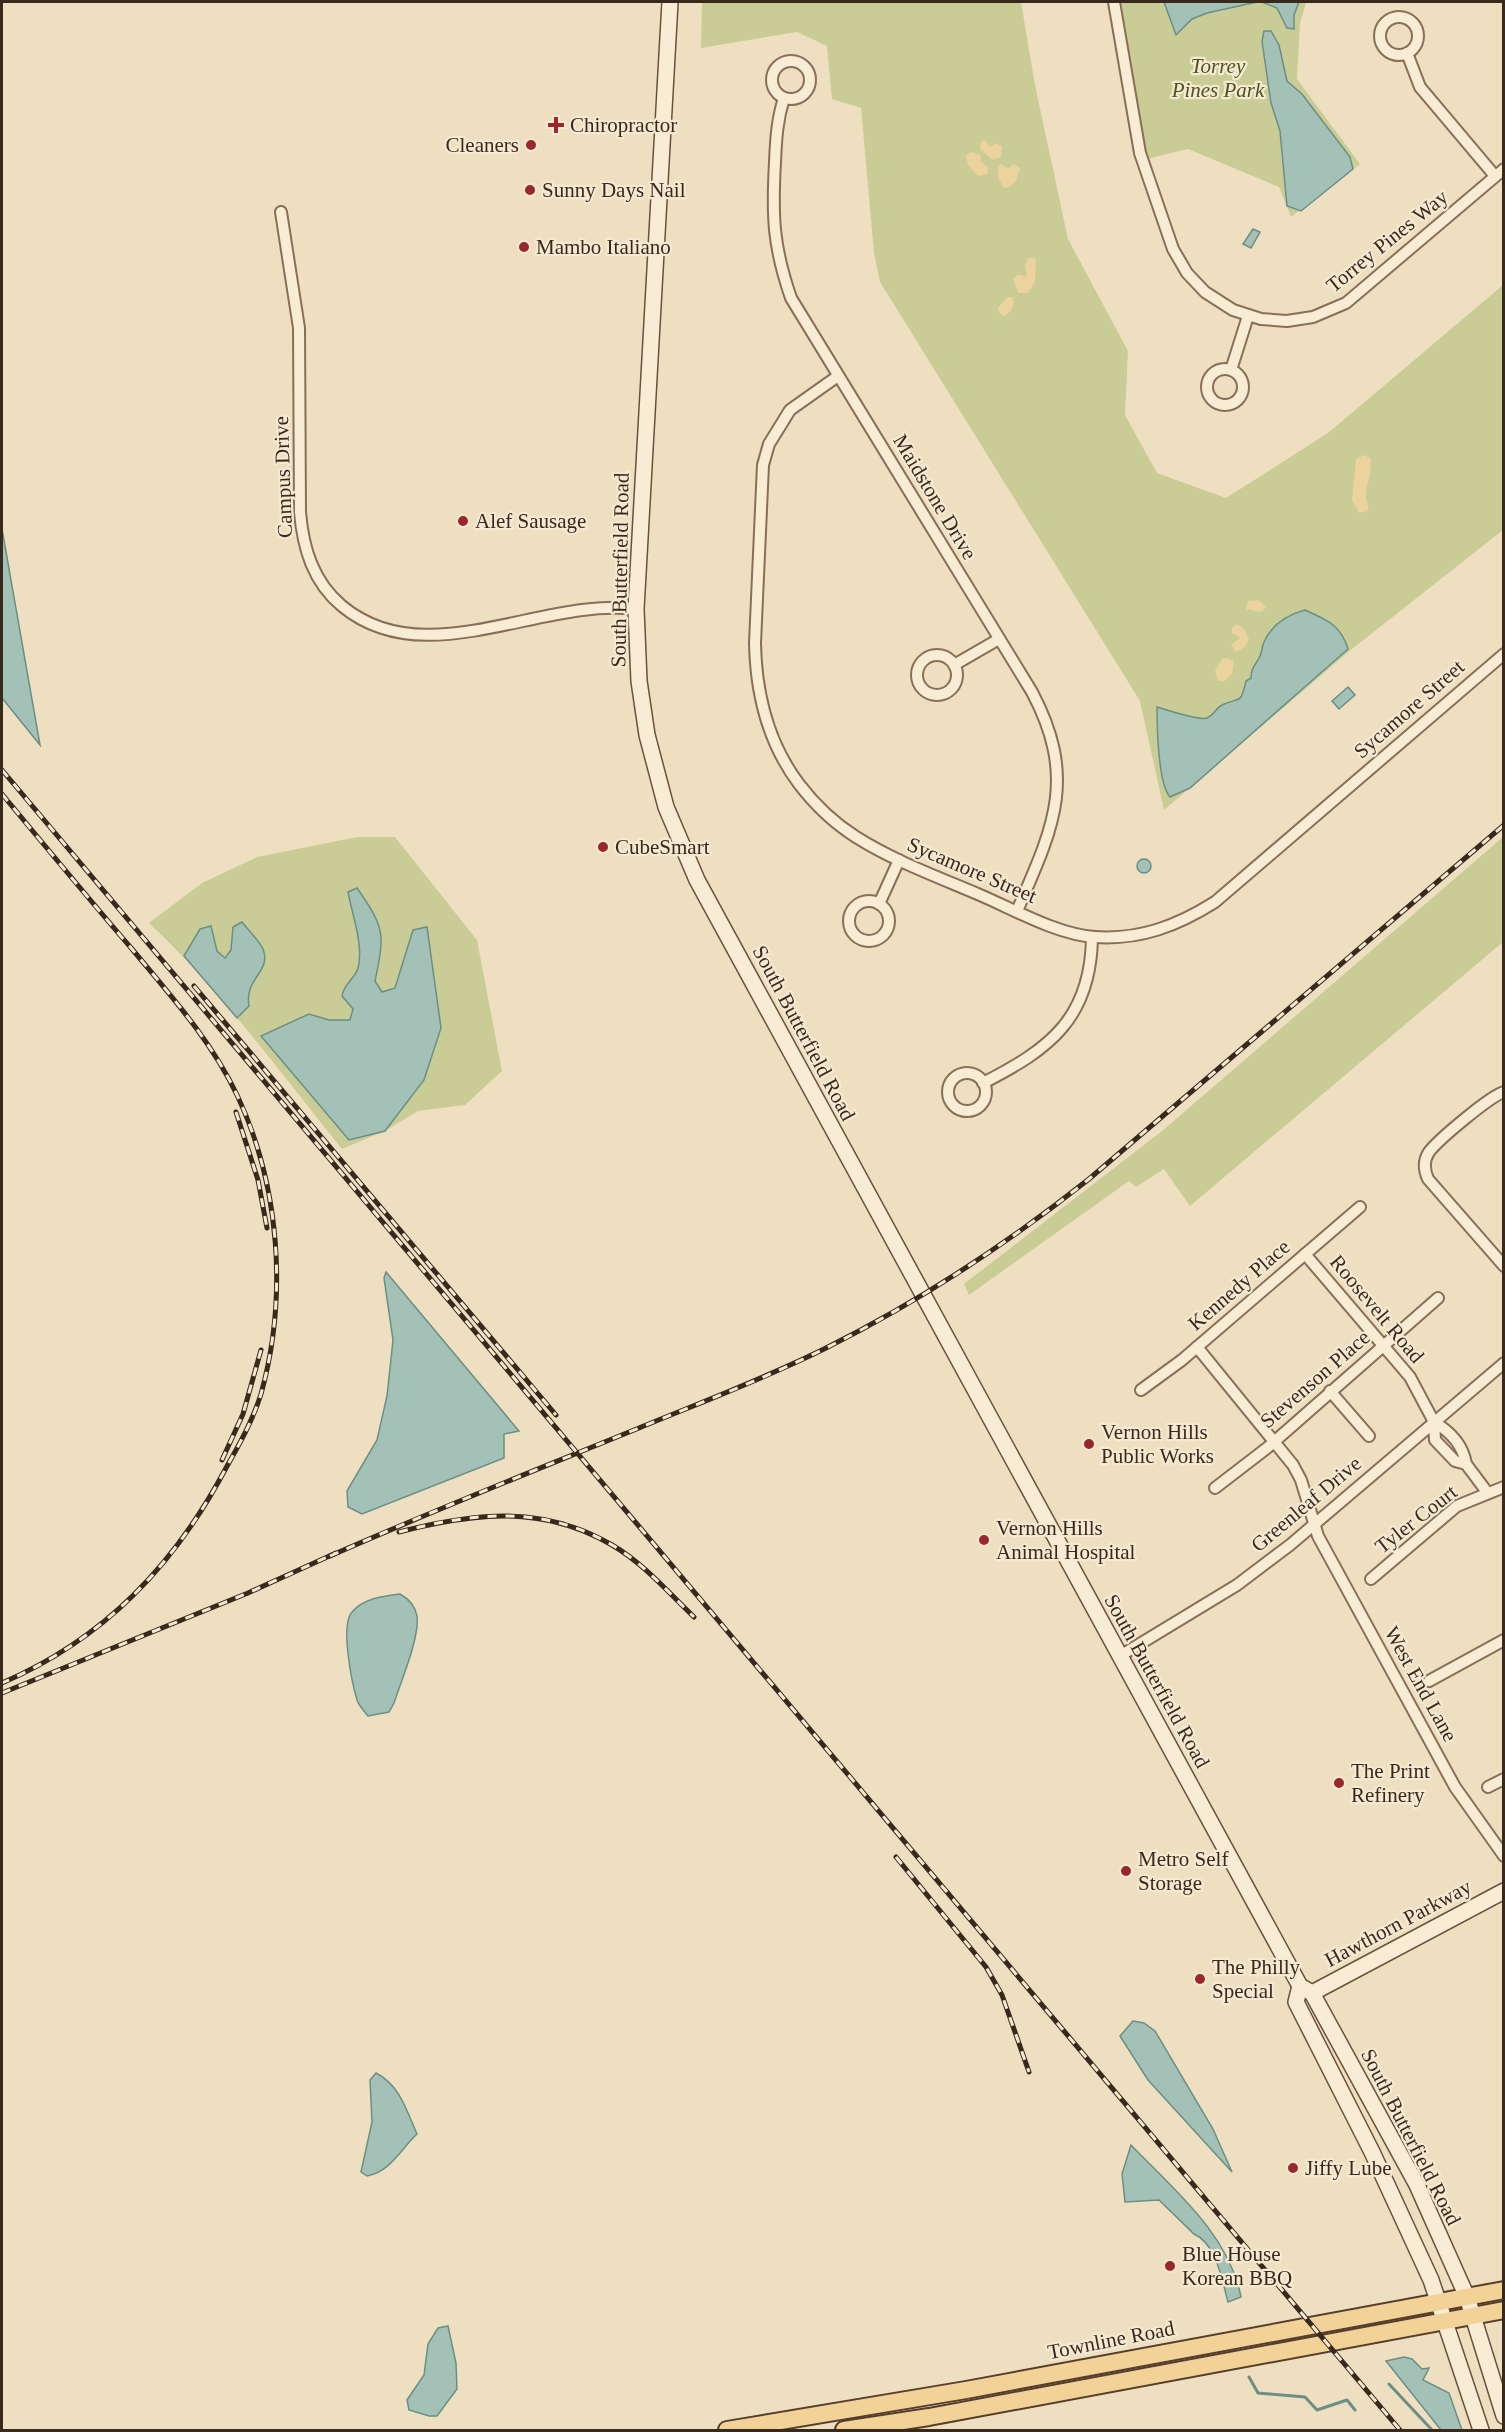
<svg xmlns="http://www.w3.org/2000/svg" width="1505" height="2432" font-family="Georgia,serif">
	<style>
		.green { fill: #c9cd95 }
		.sand { fill: #ebd29e }
		.water { fill: #a4c1b7; stroke: #6b8f84; stroke-width: 1.5 }
		.lines { fill: none; stroke-linecap: round; stroke-linejoin: round }
		.stream { stroke: #6b8f84; stroke-width: 3 }
		.street-casing { stroke: #896f58; stroke-width: 14 }
		.secondary-casing { stroke: #6a513c; stroke-width: 18 }
		.primary-casing { stroke: #563e2d; stroke-width: 20 }
		.street { stroke: #f9ecd5; stroke-width: 10 }
		.secondary { stroke: #f9ecd5; stroke-width: 15 }
		.primary { stroke: #f3d298; stroke-width: 16 }
		.rail-casing { stroke: #38291d; stroke-width: 5 }
		.rail { stroke: #f6e9d1; stroke-width: 3; stroke-dasharray: 9; stroke-linecap: butt }
		.poi-dot { fill: #99272e; stroke: #f6e9d1; stroke-width: 2 }
		.labels { text-anchor: middle; stroke-width: 4.5; stroke-linejoin: round; paint-order: stroke }
		.park-label { font-size: 21px; font-style: italic; fill: #4b5523; stroke: #f6e9d1 }
		.poi-label { font-size: 21px; fill: #38291d; stroke: #f6e9d1; text-anchor: start }
		.street-label { font-size: 21px; fill: #38291d; stroke: #f6e9d1 }
	</style>
	<rect width="100%" height="100%" fill="#efdfc1"/>
	<!-- green -->
	<g class="green">
		<polygon points="702,2 1021,2 1035,85 1068,239 1128,351 1125,415 1157,473 1226,498 1328,433 1503,285 1503,530 1352,649 1164,810 1140,701 880,282 874,253 861,108 832,99 827,46 797,32 701,48"/>
		<polygon points="1119,2 1306,2 1300,24 1297,79 1360,164 1291,217 1279,187 1188,149 1146,159"/>
		<path d="M357,837H395L477,940L502,1071L465,1105L418,1111L385,1131L342,1149C280,1072 221,991 149,923L202,883L257,857Z"/>
		<polygon points="1503,837 1503,942 1190,1206 1164,1169 1136,1187 1129,1181 969,1295 964,1284 1162,1131"/>
	</g>
	<!-- sand -->
	<g class="sand">
		<polygon points="985,140 990,147 996,143 1002,146 1001,157 992,160 980,149 981,141"/>
		<polygon points="970,152 981,155 980,162 988,166 987,174 978,176 968,165 966,156"/>
		<polygon points="1001,164 1008,169 1014,164 1020,168 1016,182 1008,188 1003,187 998,177 998,166"/>
		<polygon points="1029,257 1036,259 1035,282 1028,293 1018,293 1013,279 1018,274 1027,277 1025,265"/>
		<path d="M1007,297H1012C1016,304 1011,313 1004,316L1000,314L998,308Z"/>
		<path d="M1363,455L1370,458C1373,473 1366,484 1366,497C1367,503 1369,505 1368,511L1359,513L1352,500L1356,459Z"/>
		<polygon points="1259,600 1266,607 1261,612 1246,609 1248,601"/>
		<polygon points="1237,624 1244,629 1249,639 1245,647 1236,652 1231,645 1240,638 1232,633 1232,628"/>
		<polygon points="1227,658 1234,661 1232,674 1224,681 1218,681 1215,671 1222,659"/>
	</g>
	<!-- water -->
	<g class="water">
		<polygon points="1164,2 1257,2 1207,13 1192,19 1176,35"/>
		<polygon points="1262,2 1299,2 1294,15 1294,29 1287,28 1277,8"/>
		<polygon points="1264,31 1271,31 1279,45 1287,81 1302,94 1350,157 1353,169 1301,211 1287,206 1280,131 1271,103 1262,41"/>
		<polygon points="1253,229 1260,232 1251,248 1243,244"/>
		<polygon points="2,529 40,745 2,698"/>
		<path d="M1305,610C1327,620 1341,625 1348,649L1190,788L1170,797C1158,784 1157,726 1157,707C1167,710 1200,721 1207,718C1214,715 1216,708 1222,705C1241,696 1240,706 1246,681L1251,678C1251,667 1256,665 1260,656C1262,652 1262,646 1264,642C1272,624 1287,615 1305,610Z"/>
		<polygon points="1348,687 1355,695 1339,709 1332,701"/>
		<circle cx="1144" cy="866" r="7"/>
		<path d="M357,888C385,928 385,934 375,981L382,992L395,988L413,930L427,927L441,1028L424,1080L385,1131L349,1140L261,1036L309,1014L329,1020H350L353,1009L342,996C344,983 355,979 358,968C364,946 352,914 348,892Z"/>
		<path d="M242,922C248,930 259,940 263,949C272,972 244,978 249,1006L237,1018L184,956L200,929L211,926L217,951L225,958L231,950L233,927Z"/>
		<polygon points="386,1272 519,1431 504,1434 504,1458 362,1514 348,1507 347,1491 377,1440 387,1396 393,1340 384,1278"/>
		<path d="M400,1594C409,1599 415,1605 417,1616C420,1637 401,1681 394,1703L389,1712L368,1716C364,1711 359,1706 357,1700C352,1683 340,1625 352,1612C364,1598 384,1596 400,1594Z"/>
		<polygon points="1133,2021 1144,2023 1155,2031 1213,2129 1232,2172 1148,2080 1120,2036"/>
		<path d="M376,2073C400,2085 407,2112 417,2134C401,2149 390,2172 367,2176L361,2172L372,2122L370,2080Z"/>
		<path d="M1131,2145C1173,2189 1229,2234 1241,2297L1228,2302C1222,2281 1217,2244 1194,2234L1159,2200L1125,2202L1122,2174Z"/>
		<polygon points="448,2326 456,2363 457,2389 437,2416 429,2416 409,2410 407,2400 424,2375 428,2344 438,2328"/>
		<polygon points="1404,2357 1412,2359 1422,2369 1429,2368 1423,2380 1449,2393 1462,2430 1441,2430 1386,2361"/>
	</g>
	<g class="lines">
		<!-- stream -->
		<g class="stream">
			<polyline points="1249,2377 1258,2393 1305,2397 1317,2410 1347,2400 1355,2410"/>
			<polyline points="1389,2384 1432,2430"/>
		</g>
		<defs>
			<g id="street">
				<polyline points="1114,2 1140,153 1173,249 1187,273 1205,292 1233,310 1261,319 1287,321 1313,317 1346,303 1504,169"/>
				<circle cx="1399" cy="36" r="19"/>
				<polyline points="1407,53 1420,87 1495,176"/>
				<circle cx="791" cy="80" r="19"/>
				<path d="M784,98C777,120 776,139 775,162C772,216 773,246 791,298L1032,692C1078,779 1053,828 1017,911"/>
				<path d="M281,212L299,328L300,512C303,548 313,582 342,606C425,675 541,597 636,609"/>
				<circle cx="1225" cy="387" r="18"/>
				<polyline points="1231,370 1248,316"/>
				<path d="M838,376L790,410L769,444L763,465L755,643C756,694 768,743 799,784C815,805 834,823 856,837C894,861 938,877 980,895C1013,909 1058,935 1095,937C1140,940 1177,926 1215,902L1504,654"/>
				<circle cx="937" cy="675" r="20"/>
				<polyline points="954,665 999,639"/>
				<circle cx="869" cy="921" r="20"/>
				<polyline points="879,904 899,860"/>
				<circle cx="967" cy="1092" r="19"/>
				<path d="M983,1083C1050,1049 1091,1018 1092,937"/>
				<path d="M1504,1092C1490,1096 1438,1140 1429,1152C1423,1161 1424,1170 1428,1179L1504,1266"/>
				<polyline points="1305,1254 1410,1377 1434,1422 1435,1440 1455,1461 1466,1464 1487,1492"/>
				<polyline points="1197,1347 1293,1465 1301,1480 1318,1536 1455,1787 1504,1856"/>
				<polyline points="1141,1390 1182,1360 1360,1207"/>
				<polyline points="1330,1391 1369,1436"/>
				<path d="M1434,1422C1451,1432 1463,1445 1466,1464"/>
				<polyline points="1215,1488 1267,1448 1438,1298"/>
				<polyline points="1371,1579 1457,1506 1504,1487"/>
				<polyline points="1120,1656 1237,1585 1290,1545 1504,1363"/>
				<polyline points="1429,1681 1504,1640"/>
				<polyline points="1488,1787 1504,1779"/>
			</g>
			<g id="secondary">
				<polyline points="670,2 636,609 639,681 647,735 666,807 697,880 1300,1986 1312,1993 1417,2185 1467,2297 1504,2416"/>
				<polyline points="1300,1986 1296,2002 1372,2152 1431,2280 1481,2430"/>
				<polyline points="1312,1993 1504,1891"/>
			</g>
			<g id="primary">
				<polyline points="727,2430 966,2390 1504,2290"/>
				<polyline points="844,2430 929,2417 1504,2310"/>
			</g>
		</defs>
		<!-- street casing -->
		<use href="#street" class="street-casing"/>
		<!-- secondary casing -->
		<use href="#secondary" class="secondary-casing"/>
		<!-- primary casing -->
		<use href="#primary" class="primary-casing"/>
		<!-- street -->
		<use href="#street" class="street"/>
		<!-- secondary -->
		<use href="#secondary" class="secondary"/>
		<!-- primary -->
		<use href="#primary" class="primary"/>
		<defs>
			<g id="rail">
				<polyline points="2,770 1400,2430"/>
				<path d="M2,794C45,846 88,898 132,949C170,995 211,1040 237,1095C280,1186 288,1297 261,1394C253,1420 239,1445 226,1468C174,1566 104,1639 2,1683"/>
				<polyline points="194,986 556,1415"/>
				<polyline points="236,1112 258,1180 267,1228"/>
				<polyline points="222,1460 243,1414 261,1350"/>
				<path d="M399,1532C473,1513 542,1504 612,1545C643,1563 668,1592 694,1617"/>
				<path d="M330,1556C432,1511 536,1470 639,1428C702,1402 766,1378 826,1348C920,1301 1007,1244 1089,1179L1504,825"/>
				<polyline points="2,1693 248,1593 336,1553"/>
				<polyline points="896,1857 986,1967 1002,1995 1029,2072"/>
			</g>
		</defs>
		<!-- rail casing -->
		<use href="#rail" class="rail-casing"/>
		<!-- rail -->
		<use href="#rail" class="rail"/>
	</g>
	<!-- markers -->
	<g class="poi-dot">
		<path d="M553 116h6v6h6v6h-6v6h-6v-6h-6v-6h6z"/>
		<circle cx="531" cy="145" r="6"/>
		<circle cx="530" cy="190" r="6"/>
		<circle cx="524" cy="247" r="6"/>
		<circle cx="463" cy="521" r="6"/>
		<circle cx="603" cy="847" r="6"/>
		<circle cx="1089" cy="1444" r="6"/>
		<circle cx="984" cy="1540" r="6"/>
		<circle cx="1339" cy="1783" r="6"/>
		<circle cx="1126" cy="1871" r="6"/>
		<circle cx="1200" cy="1979" r="6"/>
		<circle cx="1293" cy="2168" r="6"/>
		<circle cx="1170" cy="2266" r="6"/>
	</g>
	<g class="labels">
		<!-- park labels -->
		<g class="park-label">
			<text x="1218" y="73">Torrey<tspan x="1218" dy="24">Pines Park</tspan></text>
		</g>
		<!-- poi labels -->
		<g class="poi-label">
			<text x="570" y="132">Chiropractor</text>
			<text x="519" y="152" text-anchor="end">Cleaners</text>
			<text x="542" y="197">Sunny Days Nail</text>
			<text x="536" y="254">Mambo Italiano</text>
			<text x="475" y="528">Alef Sausage</text>
			<text x="615" y="854">CubeSmart</text>
			<text x="1101" y="1439">Vernon Hills<tspan x="1101" dy="24">Public Works</tspan></text>
			<text x="996" y="1535">Vernon Hills<tspan x="996" dy="24">Animal Hospital</tspan></text>
			<text x="1351" y="1778">The Print<tspan x="1351" dy="24">Refinery</tspan></text>
			<text x="1138" y="1866">Metro Self<tspan x="1138" dy="24">Storage</tspan></text>
			<text x="1212" y="1974">The Philly<tspan x="1212" dy="24">Special</tspan></text>
			<text x="1305" y="2175">Jiffy Lube</text>
			<text x="1182" y="2261">Blue House<tspan x="1182" dy="24">Korean BBQ</tspan></text>
		</g>
		<!-- street labels -->
		<g class="street-label">
			<text transform="translate(1387 241) rotate(-39)" y="7">Torrey Pines Way</text>
			<text transform="translate(283 477) rotate(-92)" y="7">Campus Drive</text>
			<text transform="translate(935 497) rotate(59)" y="7">Maidstone Drive</text>
			<text transform="translate(620 570) rotate(-89)" y="7">South Butterfield Road</text>
			<text transform="translate(1409 709) rotate(-41)" y="7">Sycamore Street</text>
			<text transform="translate(972 870) rotate(23)" y="7">Sycamore Street</text>
			<text transform="translate(804 1033) rotate(62)" y="7">South Butterfield Road</text>
			<text transform="translate(1239 1285) rotate(-41)" y="7">Kennedy Place</text>
			<text transform="translate(1377 1309) rotate(50)" y="7">Roosevelt Road</text>
			<text transform="translate(1315 1379) rotate(-41)" y="7">Stevenson Place</text>
			<text transform="translate(1306 1504) rotate(-40)" y="7">Greenleaf Drive</text>
			<text transform="translate(1416 1519) rotate(-38)" y="7">Tyler Court</text>
			<text transform="translate(1157 1681) rotate(61)" y="7">South Butterfield Road</text>
			<text transform="translate(1421 1684) rotate(61)" y="7">West End Lane</text>
			<text transform="translate(1398 1923) rotate(-28)" y="7">Hawthorn Parkway</text>
			<text transform="translate(1411 2137) rotate(63)" y="7">South Butterfield Road</text>
			<text transform="translate(1111 2340) rotate(-11)" y="7">Townline Road</text>
		</g>
	</g>
	<!-- border -->
	<rect width="1505" height="2432" fill="none" stroke="#38291d" stroke-width="6"/>
</svg>
